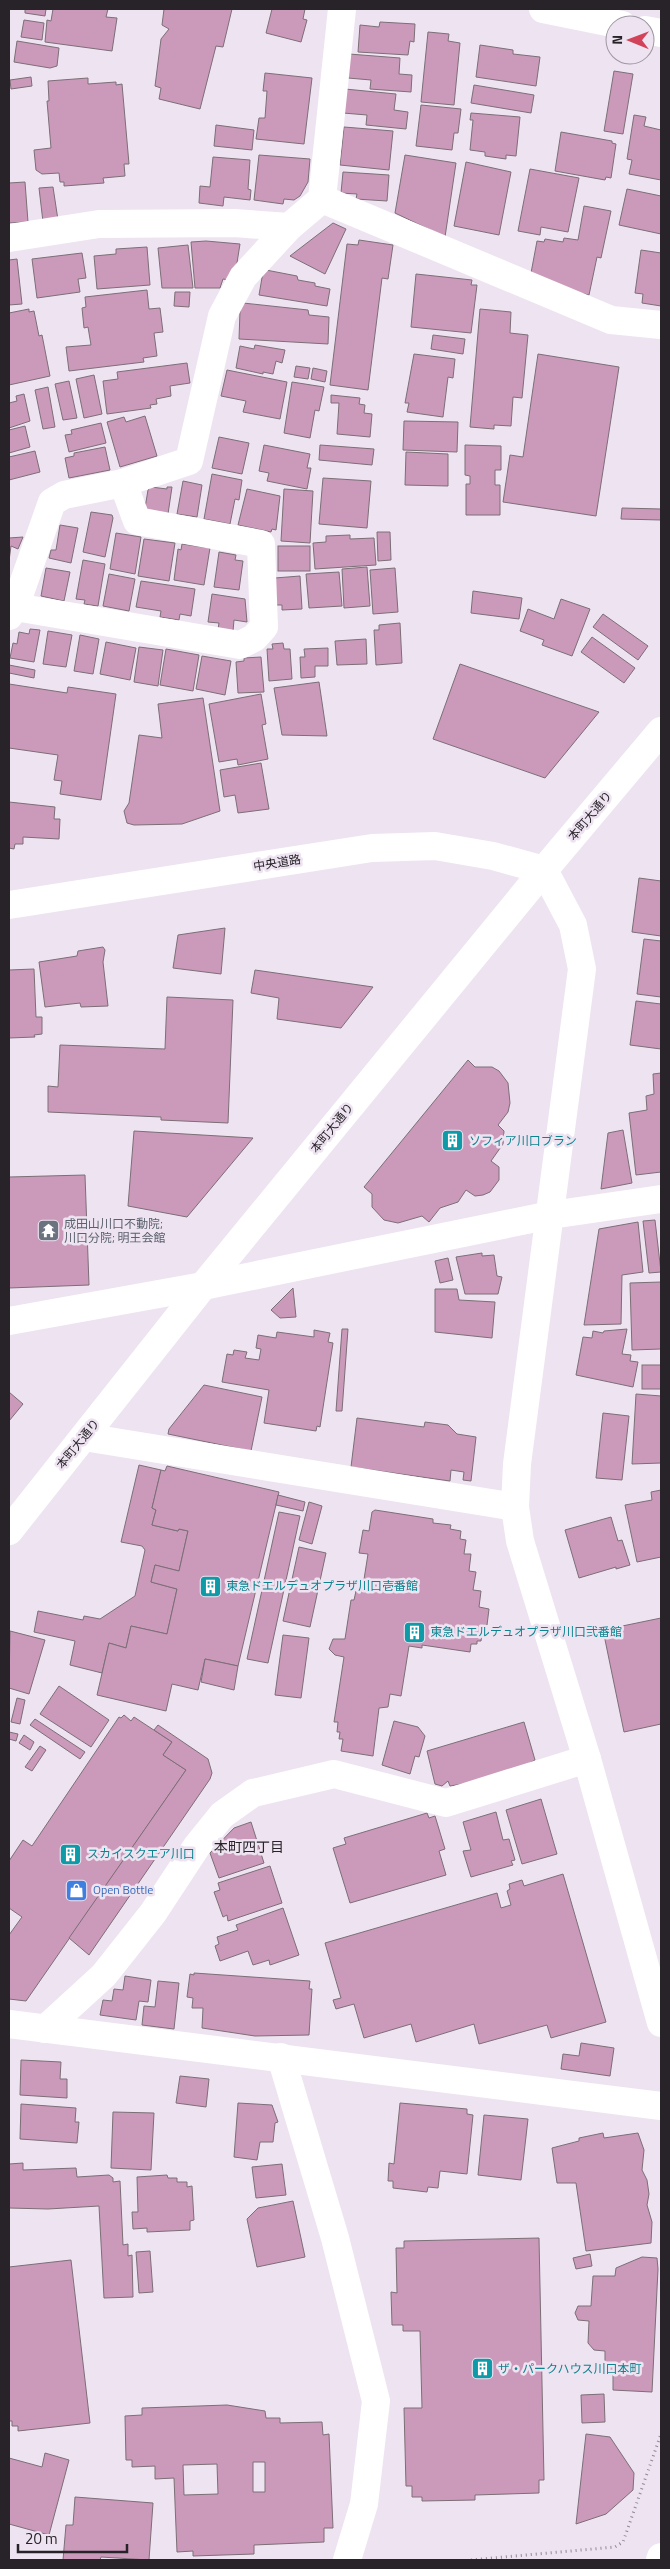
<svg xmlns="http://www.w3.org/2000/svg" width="670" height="2569" font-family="'Titillium Web','Noto Sans JP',sans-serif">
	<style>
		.building { fill: #cb9aba; stroke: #7c6e77; fill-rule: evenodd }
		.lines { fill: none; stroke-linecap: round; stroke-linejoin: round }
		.path { stroke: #918993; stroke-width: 3; stroke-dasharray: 1 4; stroke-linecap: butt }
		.minor { stroke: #fff; stroke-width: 28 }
		.tertiary { stroke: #fff; stroke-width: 28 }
		.secondary { stroke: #fff; stroke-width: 28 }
		.primary { stroke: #fff; stroke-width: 28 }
		.labels { text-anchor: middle; stroke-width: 5; stroke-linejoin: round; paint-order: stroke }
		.street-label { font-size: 12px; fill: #272328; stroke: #eee3f1 }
		.culture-label { font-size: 12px; fill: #0d838f; stroke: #eee3f1; text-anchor: start }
		.worship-label { font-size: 12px; fill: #5b616d; stroke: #eee3f1; text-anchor: start }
		.shop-label { font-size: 12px; fill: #366cbe; stroke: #eee3f1; text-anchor: start }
		.neighbourhood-label { font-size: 14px; fill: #272328; stroke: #eee3f1 }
	</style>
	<rect width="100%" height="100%" fill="#eee3f1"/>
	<!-- building -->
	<g class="building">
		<polygon points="25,9 46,9 45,16 25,13"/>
		<polygon points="53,9 108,9 106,17 117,18 112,51 45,42 47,20 51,21"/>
		<polygon points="164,9 232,9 223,47 216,46 200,109 159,99 161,88 155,86 161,39 169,29 162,25"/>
		<polygon points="272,9 305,9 303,19 307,20 301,42 266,33"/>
		<polygon points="24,20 44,23 42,40 21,37"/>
		<polygon points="380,22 415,24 414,42 410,41 408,55 358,52 360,25 379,27"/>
		<polygon points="428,32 449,34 448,41 460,43 454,105 421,102"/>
		<polygon points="17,41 59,48 57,66 50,68 14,62"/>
		<polygon points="480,45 513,50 513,54 540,57 536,86 476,77"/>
		<polygon points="349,54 400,58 399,74 412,75 411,92 370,89 371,80 348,78"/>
		<polygon points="614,71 633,74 623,134 604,131"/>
		<polygon points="265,73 312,78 304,144 256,139 259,118 265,118 267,91 263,91"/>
		<polygon points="31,77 32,86 11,89 10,80"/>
		<polygon points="88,78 88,84 116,82 116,85 122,84 129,164 124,164 125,176 103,178 104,183 64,186 64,182 60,182 59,173 42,174 36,170 34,150 51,148 47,101 49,101 48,81"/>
		<polygon points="474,85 534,95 531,113 471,103"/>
		<polygon points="345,89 396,94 394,110 408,112 406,129 366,125 367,115 343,113"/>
		<polygon points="421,105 461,109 458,133 454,133 452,150 416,146"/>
		<polygon points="471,113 520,117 516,156 506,155 506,159 485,156 485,152 470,150 473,120 470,120"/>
		<polygon points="634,115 646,117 644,126 661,130 661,180 629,174 632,160 627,159"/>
		<polygon points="216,125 254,130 252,150 214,146"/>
		<polygon points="344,127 393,131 389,170 340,165"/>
		<polygon points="561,132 612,141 612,143 616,144 611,178 606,177 605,180 555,171"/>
		<polygon points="259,155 310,159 308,182 300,196 294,200 284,199 283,204 254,200"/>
		<polygon points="405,155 456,163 445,237 395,213"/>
		<polygon points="213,157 250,160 248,189 251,190 250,200 224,197 223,206 199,203 200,186 210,187"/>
		<polygon points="466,162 511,172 499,235 454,226"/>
		<polygon points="530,169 579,178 568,232 541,227 540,235 518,231"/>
		<polygon points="343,172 389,175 387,201 356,199 357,194 341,193"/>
		<polygon points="25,182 28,222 9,223 9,183"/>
		<polygon points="53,187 58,220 43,222 39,188"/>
		<polygon points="627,189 661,196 661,234 619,225"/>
		<polygon points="584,206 611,211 601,258 597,257 589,295 549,287 531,273 537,241 544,242 545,239 563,242 564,238 578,240"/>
		<polygon points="333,223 346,229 325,274 290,256"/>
		<polygon points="359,240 393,245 388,279 382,278 368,390 330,385 347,244 358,245"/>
		<polygon points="206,241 240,244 236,269 229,280 223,279 220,288 195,288 191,242"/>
		<polygon points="188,245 193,288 162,288 158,248"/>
		<polygon points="147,247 150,285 97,289 94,256 116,254 116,249"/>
		<polygon points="641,250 661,253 661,306 642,303 643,294 635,293"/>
		<polygon points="82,253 86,278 78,279 80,292 37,298 32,259"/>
		<polygon points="17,259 22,304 9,305 9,260"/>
		<polygon points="266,270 297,276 298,280 315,283 315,286 330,289 327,306 259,295 263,272"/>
		<polygon points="416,274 472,280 471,285 477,285 471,333 411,327"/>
		<polygon points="147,290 149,309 160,308 163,332 154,333 157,356 143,358 144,362 69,371 66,347 91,345 88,327 84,328 82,308 86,307 85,297"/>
		<polygon points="175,292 190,292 189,307 174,306"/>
		<polygon points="243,303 308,310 309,315 329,317 328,344 239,339 240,311"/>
		<polygon points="29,309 29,312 34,311 39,336 42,335 50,376 9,385 9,313"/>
		<polygon points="480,309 511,312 510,333 528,335 522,398 513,397 511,426 494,425 494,429 470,427"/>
		<polygon points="433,335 465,339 463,354 431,349"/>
		<polygon points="255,345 285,350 282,363 276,361 273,374 263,372 263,374 236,368 240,346 254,349"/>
		<polygon points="414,354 455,359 453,378 448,377 443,417 407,412 409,403 405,403"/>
		<polygon points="538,354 619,367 596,516 503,502 510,455 523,457"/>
		<polygon points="187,363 190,383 170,386 171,396 156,399 157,404 150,405 151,408 107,414 103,381 118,379 117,372"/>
		<polygon points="296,366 310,368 308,379 294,377"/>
		<polygon points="313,368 327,371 325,382 311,379"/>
		<polygon points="227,370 287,382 280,419 243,412 246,401 221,396"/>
		<polygon points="94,375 102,414 84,418 76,379"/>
		<polygon points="69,381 77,418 63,420 55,384"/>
		<polygon points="292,382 324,387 319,411 315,410 310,438 284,433"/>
		<polygon points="48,387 55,427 43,429 35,390"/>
		<polygon points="24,394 30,421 9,428 9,403 17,401 16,396"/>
		<polygon points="331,395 360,398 359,404 365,405 364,413 372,414 370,437 337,434 339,403 331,403"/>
		<polygon points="145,416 157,456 120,467 107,422 124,417 126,422"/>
		<polygon points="404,421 458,422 457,452 403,450"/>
		<polygon points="101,423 106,443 69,452 65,435 72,434 71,430"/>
		<polygon points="25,426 30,447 9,453 9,430"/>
		<polygon points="219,437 249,443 242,474 212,468"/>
		<polygon points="264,445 310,454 307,468 311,468 307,489 267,481 269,473 259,471"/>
		<polygon points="320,445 374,449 372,465 319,460"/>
		<polygon points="465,445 501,446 501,470 495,470 495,485 500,485 500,515 466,515 466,484 470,484 470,476 465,475"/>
		<polygon points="105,447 110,470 69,478 65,458 74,456 74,453"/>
		<polygon points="35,451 40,472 9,480 9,457"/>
		<polygon points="406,452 448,454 448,486 405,485"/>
		<polygon points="212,474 242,480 239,500 235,499 230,524 204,519"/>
		<polygon points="323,478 371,481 367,528 319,524"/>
		<polygon points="183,481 202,485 197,517 177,514"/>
		<polygon points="151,487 167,489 167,487 172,487 168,514 147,512 145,508 148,490"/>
		<polygon points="247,489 280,496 276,530 272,529 271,532 238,525"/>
		<polygon points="284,489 313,491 310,543 281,541"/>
		<polygon points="622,508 661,509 661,520 621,519"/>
		<polygon points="91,512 112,515 113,518 105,557 83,552"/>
		<polygon points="60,525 78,528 71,563 49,558 51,550 56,550"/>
		<polygon points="377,532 390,532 391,560 378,561"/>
		<polygon points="116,533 141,537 135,574 110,569"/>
		<polygon points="350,535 350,539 374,538 376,565 315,569 313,543 326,542 326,536"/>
		<polygon points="23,537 18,549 11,546 9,561 9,538"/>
		<polygon points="144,539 175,543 169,581 138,576"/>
		<polygon points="182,544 210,548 204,585 174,580 178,549 181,550"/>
		<rect x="278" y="546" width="32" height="25"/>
		<polygon points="219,552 236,555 235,560 243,561 239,590 214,587"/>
		<polygon points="83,560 105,564 98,606 84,604 85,600 76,599"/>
		<polygon points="367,567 370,606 344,608 342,569"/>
		<polygon points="46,568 70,572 64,601 41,596"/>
		<polygon points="395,568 398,612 373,614 370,570"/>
		<polygon points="339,572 342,606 309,608 306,574"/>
		<polygon points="109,574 135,579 129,611 103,606"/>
		<polygon points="300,576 302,609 282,610 282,605 276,605 275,578"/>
		<polygon points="141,581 195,589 191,616 180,614 179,620 160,617 161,611 136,607"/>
		<polygon points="473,591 522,598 519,619 471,613"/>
		<polygon points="212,594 245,599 247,622 234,620 233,631 218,629 219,623 208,622"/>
		<polygon points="561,599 590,609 572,656 542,645 544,640 520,631 528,609 554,619"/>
		<polygon points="603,614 648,646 638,660 593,627"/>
		<polygon points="400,623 402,663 376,665 374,630 379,630 379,625"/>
		<polygon points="30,629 40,630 34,662 10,658 13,643 17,644 19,632 29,634"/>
		<polygon points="48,631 72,635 66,667 43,664"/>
		<polygon points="80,635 99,639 93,674 74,671"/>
		<polygon points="592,637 635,668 624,683 581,652"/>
		<polygon points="366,639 367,664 337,665 335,641"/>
		<polygon points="106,642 136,648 130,680 100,674"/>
		<polygon points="283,643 284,649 290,649 292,679 269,681 267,649 273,649 272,644"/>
		<polygon points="139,647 163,650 158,686 134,682"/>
		<polygon points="328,648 328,666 315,666 315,677 301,678 300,657 305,657 304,649"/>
		<polygon points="166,649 199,655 193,691 160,685"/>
		<polygon points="202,656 231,661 225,695 196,689"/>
		<polygon points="261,657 264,692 238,693 236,662 244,661 244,658"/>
		<polygon points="460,664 599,712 545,778 433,739"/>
		<polygon points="9,665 35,670 34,678 9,673"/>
		<polygon points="319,682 327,736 282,735 274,688"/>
		<polygon points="9,684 67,693 68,687 116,694 101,800 60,794 62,781 54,780 58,755 9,748"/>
		<polygon points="261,694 266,724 262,725 268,759 238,765 237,759 219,762 209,704"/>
		<polygon points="203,698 220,811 182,824 134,825 127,823 124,811 129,803 139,735 162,738 158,704"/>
		<polygon points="261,763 269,809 238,813 235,795 224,797 220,770"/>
		<polygon points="9,802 55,807 54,819 60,819 59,839 23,837 23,844 15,844 14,849 9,848"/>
		<polygon points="639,878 661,881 661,936 632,932"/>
		<polygon points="225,928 221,974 173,968 178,935"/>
		<polygon points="644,939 661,941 661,997 637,994"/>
		<polygon points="103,947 105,950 103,962 108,1006 81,1007 80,1003 45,1007 39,962 77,956 78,951"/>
		<polygon points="34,969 36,1017 42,1017 42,1034 34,1035 35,1037 9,1038 9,970"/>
		<polygon points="255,970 373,987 341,1028 277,1019 279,998 251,993"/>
		<polygon points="167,997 233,1000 228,1123 161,1120 161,1117 48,1112 48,1086 58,1087 60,1045 165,1049"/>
		<polygon points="636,1001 661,1004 661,1049 630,1045"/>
		<polygon points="468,1060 475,1067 492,1067 499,1071 508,1083 510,1103 508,1112 498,1125 504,1131 503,1144 491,1161 499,1167 499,1180 490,1192 483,1195 475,1196 466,1190 458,1202 440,1208 429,1222 422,1216 398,1223 384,1220 372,1207 372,1194 364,1187"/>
		<polygon points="661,1073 661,1172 636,1175 629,1113 647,1110 646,1096 654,1094 653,1074"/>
		<polygon points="623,1130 632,1183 601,1189 608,1133"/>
		<polygon points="134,1131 253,1138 187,1217 128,1206"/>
		<polygon points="85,1175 89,1285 9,1288 9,1177"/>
		<polygon points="655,1220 661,1272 649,1273 643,1221"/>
		<polygon points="638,1222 643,1272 622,1275 621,1324 584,1325 599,1229"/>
		<polygon points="482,1253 482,1256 494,1255 497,1276 502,1277 498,1294 465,1294 456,1257"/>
		<polygon points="448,1258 453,1280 440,1283 435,1261"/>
		<polygon points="661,1282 661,1349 632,1350 630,1283"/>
		<polygon points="293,1288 296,1317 280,1318 271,1310"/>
		<polygon points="435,1289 457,1289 459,1300 495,1302 492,1338 435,1332"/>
		<polygon points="342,1329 348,1329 342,1411 336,1411"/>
		<polygon points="627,1329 622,1354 631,1355 630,1361 638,1362 633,1387 576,1375 583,1337 592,1338 593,1331 603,1333 604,1331"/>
		<polygon points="314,1330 330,1333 328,1342 333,1343 320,1427 317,1426 316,1431 264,1423 269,1390 222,1382 227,1354 233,1355 234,1350 247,1352 245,1358 259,1360 261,1349 256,1348 258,1335 276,1338 277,1332 314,1337"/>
		<rect x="642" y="1365" width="19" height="24"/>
		<polygon points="204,1385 262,1397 251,1451 168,1434 169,1429"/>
		<polygon points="9,1392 23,1404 9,1421"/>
		<polygon points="636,1394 661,1396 661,1463 632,1464"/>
		<polygon points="603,1413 629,1416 622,1480 596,1478"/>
		<polygon points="357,1418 424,1427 425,1422 448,1425 457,1434 476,1437 471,1481 463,1480 464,1472 451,1470 450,1481 351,1467"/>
		<polygon points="139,1465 161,1470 152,1508 156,1510 152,1525 178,1531 179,1529 188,1531 179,1571 155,1565 151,1582 177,1589 167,1634 131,1626 126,1648 109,1643 102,1673 70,1665 75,1641 34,1632 38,1611 83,1620 84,1616 100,1619 135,1596 145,1550 142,1546 121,1542"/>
		<polygon points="167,1466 279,1492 238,1666 205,1659 198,1690 172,1684 166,1711 97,1695 109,1643 126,1648 131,1626 167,1634 177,1589 151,1582 155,1565 179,1571 188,1531 179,1529 178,1531 152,1525 156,1510 152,1508 161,1470 165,1471"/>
		<polygon points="661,1490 661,1557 637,1562 625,1505 652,1500 651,1492"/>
		<polygon points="278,1495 305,1502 303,1511 276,1505"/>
		<polygon points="309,1502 322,1506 312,1544 299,1540"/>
		<polygon points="375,1510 433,1519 433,1523 451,1525 450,1529 461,1531 460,1539 466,1540 464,1554 471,1554 469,1571 476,1572 473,1590 481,1591 479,1607 489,1609 487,1625 483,1625 481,1641 477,1641 477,1644 471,1644 470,1652 422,1645 422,1648 409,1646 401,1696 390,1694 388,1707 379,1708 373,1756 341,1751 343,1739 339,1739 340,1732 337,1732 338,1722 334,1722 344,1657 335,1655 329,1649 333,1639 345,1639 351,1600 354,1600 356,1591 362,1592 368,1554 359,1553 363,1530 369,1531 372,1512"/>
		<polygon points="279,1512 300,1516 268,1663 247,1659"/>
		<polygon points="611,1517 618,1541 622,1540 630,1565 616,1569 616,1567 579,1578 565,1530"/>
		<polygon points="299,1547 326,1553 310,1627 283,1621"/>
		<polygon points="661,1618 661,1724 624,1732 603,1630"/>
		<polygon points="10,1631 45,1640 29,1694 9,1688"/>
		<polygon points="283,1635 309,1638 301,1698 275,1695"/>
		<polygon points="205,1659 238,1666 234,1690 201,1682"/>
		<polygon points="59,1686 109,1720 91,1747 40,1714"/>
		<polygon points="17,1698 25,1700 20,1724 11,1722"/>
		<polygon points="124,1715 131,1721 134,1717 172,1742 163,1755 186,1770 26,2001 9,1999 9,1935 22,1917 9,1908 9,1861 23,1840 32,1846 119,1717 121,1718"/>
		<polygon points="35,1719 85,1752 80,1759 30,1725"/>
		<polygon points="394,1721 418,1727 425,1736 419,1757 415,1756 410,1774 382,1765"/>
		<polygon points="524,1722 535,1760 521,1768 469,1783 450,1786 448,1781 442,1786 435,1784 427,1751"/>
		<polygon points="158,1725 208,1759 212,1773 210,1779 89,1955 69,1938 186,1770 163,1755 172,1742 154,1730"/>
		<polygon points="9,1732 18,1734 16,1741 9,1739"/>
		<polygon points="24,1735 34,1742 30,1750 19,1743"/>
		<polygon points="40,1746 46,1750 32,1771 25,1767"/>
		<polygon points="541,1799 557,1854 522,1864 506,1810"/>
		<polygon points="496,1812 503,1840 509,1839 515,1860 511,1861 513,1865 471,1877 463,1851 471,1850 463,1822"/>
		<polygon points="427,1813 429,1818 435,1816 445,1849 439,1851 446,1875 350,1903 333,1848 346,1844 344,1838"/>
		<polygon points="251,1822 264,1863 219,1878 210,1853 234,1828"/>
		<polygon points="270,1866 282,1903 228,1921 227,1915 223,1917 214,1892 220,1890 218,1883"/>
		<polygon points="563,1874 606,2022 551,2038 547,2025 479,2044 474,2024 416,2042 411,2024 364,2038 354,2004 336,2009 333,2000 341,1998 325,1943 497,1893 501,1908 511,1905 507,1891 510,1889 509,1884 522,1880 524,1886"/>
		<polygon points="283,1908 299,1955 270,1965 269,1960 253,1965 248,1951 220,1961 215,1946 219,1944 217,1937 238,1930 236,1925"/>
		<polygon points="194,1973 310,1981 309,1989 312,1989 309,2035 255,2036 202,2028 203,2008 192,2008 193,1998 187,1997 190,1974 194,1975"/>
		<polygon points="125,1976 151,1980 148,2002 139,2001 136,2020 100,2015 103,2000 112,2001 114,1989 123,1990"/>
		<polygon points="158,1981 179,1983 174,2029 142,2025 144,2006 155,2007"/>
		<polygon points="581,2043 614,2048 610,2076 561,2069 563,2054 579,2056"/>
		<polygon points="21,2060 61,2062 60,2079 67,2079 67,2098 20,2095"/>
		<polygon points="180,2076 209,2079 206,2107 176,2103"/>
		<polygon points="238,2103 272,2105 278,2122 275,2123 273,2142 260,2142 257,2160 234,2157"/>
		<polygon points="400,2103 467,2109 467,2114 473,2115 467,2174 440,2171 438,2188 428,2187 427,2192 393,2188 393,2181 388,2181 389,2163 394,2164"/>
		<polygon points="21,2104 76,2108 75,2122 79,2122 77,2143 20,2139"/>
		<polygon points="113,2112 154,2113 151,2170 111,2168"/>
		<polygon points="484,2115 528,2119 521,2180 478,2175"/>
		<polygon points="603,2133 604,2138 638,2133 644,2150 642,2170 647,2180 649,2194 647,2205 652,2222 651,2243 586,2251 576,2183 557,2183 552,2148 579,2141 579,2138"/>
		<polygon points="23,2163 23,2170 76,2168 77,2177 109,2175 113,2178 113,2182 120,2181 123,2245 128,2244 128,2256 132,2255 133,2297 104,2298 99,2206 48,2209 9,2208 9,2164"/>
		<polygon points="282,2164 286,2195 256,2198 252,2167"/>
		<polygon points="167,2175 168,2178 177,2178 177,2182 187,2182 187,2187 192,2186 194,2220 190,2221 190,2230 147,2232 147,2228 133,2229 132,2212 138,2212 137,2177"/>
		<polygon points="293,2201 305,2257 257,2267 247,2219 258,2208"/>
		<polygon points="539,2238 544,2480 539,2480 539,2493 475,2495 475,2500 422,2501 422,2497 412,2497 412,2486 406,2486 404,2408 422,2408 420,2331 403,2331 403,2325 392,2325 391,2292 397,2293 396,2248 404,2248 404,2241"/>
		<polygon points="150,2251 153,2292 139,2293 136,2252"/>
		<polygon points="590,2254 592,2266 576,2269 573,2258"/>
		<polygon points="642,2257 657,2258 658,2269 652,2392 613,2390 613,2370 605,2369 605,2351 594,2350 588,2343 589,2321 578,2320 575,2313 578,2306 591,2306 593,2276 615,2276 616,2268"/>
		<polygon points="71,2260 90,2423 18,2431 18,2426 12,2426 12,2421 9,2421 9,2267"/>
		<polygon points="604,2394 605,2422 582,2423 581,2395"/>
		<path d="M227,2405L265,2411L266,2418H280V2423L322,2422L323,2435L329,2434L333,2528H324V2542L254,2545V2554L193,2556V2551L177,2552L174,2478L155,2479V2466L132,2467V2460H126L125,2416L142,2415V2408ZM253,2462H265V2492H253ZM217,2464L218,2494L184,2495L183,2465Z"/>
		<polygon points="586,2434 610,2437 634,2473 633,2490 606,2514 576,2524"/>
		<polygon points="45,2453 69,2460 49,2535 9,2524 9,2458 42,2467"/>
		<polygon points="75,2497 153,2503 149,2560 101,2557 100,2560 63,2560 66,2525 73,2525"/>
	</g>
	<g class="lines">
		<!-- path -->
		<polyline class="path" points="471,2560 615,2547 623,2542 661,2434"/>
		<!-- minor -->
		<g class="minor">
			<polyline points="322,199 611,320 661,325"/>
			<polyline points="9,238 99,224 234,223 289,227"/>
			<polyline points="15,607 240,645 254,638 264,627 261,544 137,521 123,483"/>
			<polyline points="9,616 15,607 52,502 64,495 123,483 189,461 222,316 243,277 289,227 322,199 342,9"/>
			<polyline points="9,1321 203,1286 551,1215 661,1199"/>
			<polyline points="84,1437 515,1507"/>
			<polyline points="9,2024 661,2106"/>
			<polyline points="45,2029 104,1975 153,1913 197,1846 222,1815 253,1793 334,1774 446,1803 587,1759"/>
			<polyline points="281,2057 335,2238 376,2401 364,2504 347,2560"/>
		</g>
		<!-- tertiary -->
		<g class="tertiary">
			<polyline points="543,9 622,25"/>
			<polyline points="645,30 661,33"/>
			<polyline points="544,870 573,925 582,969 517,1464 515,1507 520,1541 587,1759 661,2023"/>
			<polyline points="660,2560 661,2557"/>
		</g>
		<!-- secondary -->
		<polyline class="secondary" points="9,905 372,848 435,846 493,856 544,870"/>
		<!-- primary -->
		<polyline class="primary" points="9,1531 203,1286 544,870 661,731"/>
	</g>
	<!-- icons -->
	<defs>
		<symbol id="building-square" viewBox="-11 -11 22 22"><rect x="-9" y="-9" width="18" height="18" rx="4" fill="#0f9aa8" stroke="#eee3f1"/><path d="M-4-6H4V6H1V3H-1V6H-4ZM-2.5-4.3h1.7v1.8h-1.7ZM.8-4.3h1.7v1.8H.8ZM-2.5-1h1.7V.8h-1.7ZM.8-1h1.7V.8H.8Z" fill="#fff"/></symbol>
		<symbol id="temple-square" viewBox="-11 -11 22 22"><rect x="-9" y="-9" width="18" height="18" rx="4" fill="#6b7280" stroke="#eee3f1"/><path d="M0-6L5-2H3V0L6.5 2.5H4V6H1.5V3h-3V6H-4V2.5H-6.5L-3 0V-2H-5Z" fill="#fff"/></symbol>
		<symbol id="shop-square" viewBox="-11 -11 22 22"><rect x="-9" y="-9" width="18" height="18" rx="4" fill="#3f7fe0" stroke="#eee3f1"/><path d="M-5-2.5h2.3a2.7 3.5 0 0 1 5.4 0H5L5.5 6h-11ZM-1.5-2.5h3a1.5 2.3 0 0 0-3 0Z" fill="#fff"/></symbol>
	</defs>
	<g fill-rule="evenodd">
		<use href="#building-square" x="440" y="1128" width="25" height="25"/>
		<use href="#temple-square" x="36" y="1218" width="25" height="25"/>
		<use href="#building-square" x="198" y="1574" width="25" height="25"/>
		<use href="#building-square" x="402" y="1620" width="25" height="25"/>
		<use href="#building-square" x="58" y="1842" width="25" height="25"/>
		<use href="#shop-square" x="64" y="1878" width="25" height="25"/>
		<use href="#building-square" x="470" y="2356" width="25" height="25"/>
	</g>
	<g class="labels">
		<!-- street labels -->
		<g class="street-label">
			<text transform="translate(590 816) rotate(-50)" y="4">本町大通り</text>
			<text transform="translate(277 863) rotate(-9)" y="4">中央道路</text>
			<text transform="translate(332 1128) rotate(-51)" y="4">本町大通り</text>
			<text transform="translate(78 1444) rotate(-51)" y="4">本町大通り</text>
		</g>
		<!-- culture labels -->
		<g class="culture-label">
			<text x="469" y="1145">ソフィア川口ブラン</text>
			<text x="226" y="1590">東急ドエルデュオプラザ川口壱番館</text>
			<text x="430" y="1636">東急ドエルデュオプラザ川口弐番館</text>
			<text x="87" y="1858">スカイスクエア川口</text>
			<text x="498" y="2373">ザ・パークハウス川口本町</text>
		</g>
		<!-- worship labels -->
		<g class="worship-label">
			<text x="64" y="1228">成田山川口不動院;<tspan x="64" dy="14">川口分院; 明王会館</tspan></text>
		</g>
		<!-- shop labels -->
		<g class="shop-label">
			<text x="93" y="1894">Open Bottle</text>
		</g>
		<!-- neighbourhood labels -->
		<g class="neighbourhood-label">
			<text x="249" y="1852">本町四丁目</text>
		</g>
	</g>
	<!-- border -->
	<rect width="670" height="2569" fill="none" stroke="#272328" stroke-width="20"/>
	<!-- north arrow -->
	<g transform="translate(630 40) rotate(271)"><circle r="24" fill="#eee3f1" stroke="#9e96a1"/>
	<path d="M0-4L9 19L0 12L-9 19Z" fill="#d24258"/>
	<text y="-8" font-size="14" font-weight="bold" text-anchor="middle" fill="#272328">N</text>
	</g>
	<!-- scale -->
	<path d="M18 2544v8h109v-8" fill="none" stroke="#272328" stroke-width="2.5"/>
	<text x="25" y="2544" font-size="15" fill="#272328" stroke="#eee3f1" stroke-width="4" paint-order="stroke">20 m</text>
</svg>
